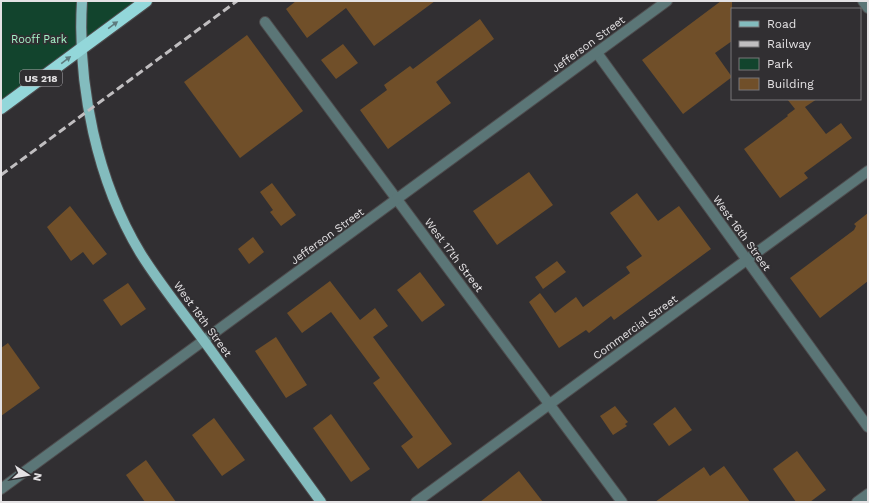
<svg xmlns="http://www.w3.org/2000/svg" width="869" height="503" font-family="'Work Sans',sans-serif">
	<style>
		.green { fill: #12442d }
		.building { fill: #704f29 }
		.lines { fill: none; stroke-linecap: round; stroke-linejoin: round }
		.minor-casing { stroke: #4e4c4e; stroke-width: 12 }
		.major-casing { stroke: #4e4c4e; stroke-width: 12 }
		.highway-casing { stroke: #4e4c4e; stroke-width: 14 }
		.minor { stroke: #5b7677; stroke-width: 10 }
		.major { stroke: #83bcbe; stroke-width: 10 }
		.highway { stroke: #93d7da; stroke-width: 12 }
		.rail { stroke: #c0bec0; stroke-width: 3; stroke-dasharray: 8 4; stroke-linecap: butt }
		.oneway { fill: #5d7b7e }
		.labels { text-anchor: middle; stroke-width: 3.5; stroke-linejoin: round; paint-order: stroke }
		.shield { fill: #312f32; stroke: #aeacaf; stroke-width: 1 }
		.shield-label { font-size: 10px; font-weight: bold; fill: #e4e2e4 }
		.park-label { font-size: 11px; fill: #a5f5c9; stroke: #312f32 }
		.street-label { font-size: 11px; fill: #e4e2e4; stroke: #312f32 }
	</style>
	<rect width="100%" height="100%" fill="#312f32"/>
	<!-- green -->
	<polygon class="green" points="1,1 155,1 1,114"/>
	<!-- building -->
	<g class="building">
		<polygon points="296,1 435,1 374,46 346,8 307,38 286,9"/>
		<polygon points="721,1 732,1 732,41 715,53 732,77 683,114 642,60"/>
		<polygon points="480,19 494,39 436,82 451,103 388,149 360,110 387,90 384,85 410,66 413,69"/>
		<polygon points="247,35 303,111 240,158 184,82"/>
		<polygon points="343,44 358,63 336,79 321,60"/>
		<polygon points="787,99 817,99 805,107 826,134 841,123 852,138 804,173 808,178 780,198 744,149 788,116 787,115 795,109"/>
		<polygon points="529,172 553,205 497,245 473,211"/>
		<polygon points="272,183 296,215 281,226 270,212 273,210 260,192"/>
		<polygon points="637,193 658,221 679,206 711,249 614,320 611,316 589,333 586,330 559,348 529,302 540,293 555,313 576,297 583,307 630,273 626,267 642,256 610,213"/>
		<polygon points="70,206 107,254 93,265 83,252 71,261 47,227"/>
		<polygon points="868,213 868,281 820,318 790,278 854,230 856,226 854,224"/>
		<polygon points="253,237 264,252 249,264 238,249"/>
		<polygon points="557,261 566,272 543,289 535,277"/>
		<polygon points="420,272 445,305 422,322 397,290"/>
		<polygon points="330,281 360,320 375,308 388,326 373,337 452,444 418,469 401,446 413,437 373,383 380,378 331,312 302,333 287,313"/>
		<polygon points="128,283 146,309 121,326 103,300"/>
		<polygon points="276,337 307,385 286,398 255,351"/>
		<polygon points="8,343 40,388 1,416 1,348"/>
		<polygon points="615,406 628,422 625,424 627,426 613,435 600,416"/>
		<polygon points="675,407 692,430 669,446 653,424"/>
		<polygon points="331,414 370,469 351,482 313,428"/>
		<polygon points="214,418 245,460 222,476 192,435"/>
		<polygon points="797,451 826,490 810,502 796,502 773,469"/>
		<polygon points="146,460 176,502 145,502 126,475"/>
		<polygon points="724,466 750,502 655,502 704,467 710,476"/>
		<polygon points="519,471 543,502 480,502"/>
	</g>
	<g class="lines">
		<defs>
			<g id="minor">
				<polyline points="863,1 868,8"/>
				<polyline points="265,22 622,502"/>
				<polyline points="597,53 868,427"/>
				<polyline points="1,489 667,1"/>
				<polyline points="416,502 868,171"/>
				<polyline points="857,502 868,494"/>
			</g>
			<path id="major" d="M82,1C77,85 97,182 141,254C161,286 185,315 207,345C245,397 283,450 321,502"/>
			<polyline id="highway" points="1,108 146,1"/>
		</defs>
		<!-- minor casing -->
		<use href="#minor" class="minor-casing"/>
		<!-- major casing -->
		<use href="#major" class="major-casing"/>
		<!-- highway casing -->
		<use href="#highway" class="highway-casing"/>
		<!-- minor -->
		<use href="#minor" class="minor"/>
		<!-- major -->
		<use href="#major" class="major"/>
		<!-- highway -->
		<use href="#highway" class="highway"/>
		<!-- rail -->
		<polyline class="rail" points="1,175 237,1"/>
	</g>
	<!-- one-way arrows -->
	<defs><path id="oneway-solid" d="M-6-.8H1V-3.2L6.5 0L1 3.2V.8H-6Z"/></defs>
	<g class="oneway">
		<use href="#oneway-solid" transform="translate(113 25) rotate(-36)"/>
		<use href="#oneway-solid" transform="translate(66 60) rotate(-37)"/>
	</g>
	<g class="labels">
		<!-- shield labels -->
		<rect class="shield" x="20" y="70" width="42" height="16" rx="3"/>
		<g class="shield-label">
			<text x="41" y="82">US 218</text>
		</g>
		<!-- park labels -->
		<g class="park-label">
			<text x="39" y="43">Rooff Park</text>
		</g>
		<!-- street labels -->
		<g class="street-label">
			<text transform="translate(588 44) rotate(-36)" y="4">Jefferson Street</text>
			<text transform="translate(742 233) rotate(54)" y="4">West 16th Street</text>
			<text transform="translate(327 236) rotate(-36)" y="4">Jefferson Street</text>
			<text transform="translate(454 255) rotate(53)" y="4">West 17th Street</text>
			<text transform="translate(203 319) rotate(54)" y="4">West 18th Street</text>
			<text transform="translate(635 327) rotate(-36)" y="4">Commercial Street</text>
		</g>
	</g>
	<!-- border -->
	<rect width="869" height="503" fill="none" stroke="#e4e2e4" stroke-width="4"/>
	<!-- legend -->
	<rect x="731" y="8" width="130" height="92" fill="#312f32" stroke="#797779"/>
	<rect x="739" y="21" width="20" height="6" fill="#83bcbe" stroke="#797779"/>
	<text x="767" y="28" font-size="12" fill="#e4e2e4">Road</text>
	<rect x="739" y="41" width="20" height="6" fill="#c0bec0" stroke="#797779"/>
	<text x="767" y="48" font-size="12" fill="#e4e2e4">Railway</text>
	<rect x="739" y="58" width="20" height="12" fill="#12442d" stroke="#797779"/>
	<text x="767" y="68" font-size="12" fill="#e4e2e4">Park</text>
	<rect x="739" y="78" width="20" height="12" fill="#704f29" stroke="#797779"/>
	<text x="767" y="88" font-size="12" fill="#e4e2e4">Building</text>
	<!-- north arrow -->
	<g transform="translate(28 475) rotate(102)" stroke="#312f32" stroke-width="3" paint-order="stroke">
	<path d="M0-3L7 15L0 10L-7 15Z" fill="#e4e2e4"/>
	<text y="-6" font-size="11" font-weight="bold" text-anchor="middle" fill="#e4e2e4">N</text>
	</g>
</svg>
